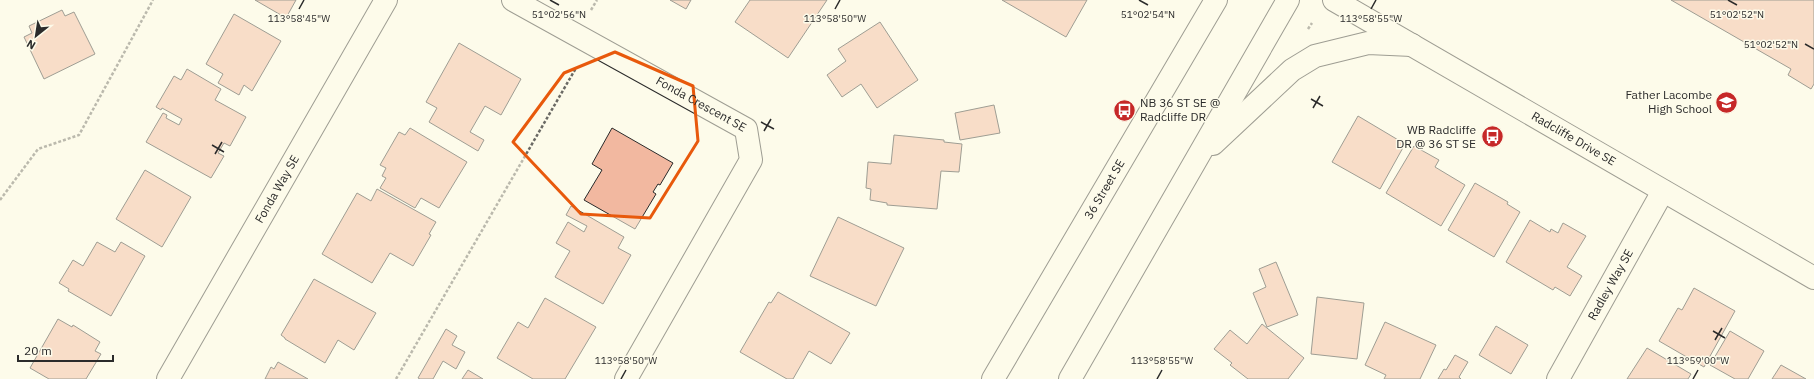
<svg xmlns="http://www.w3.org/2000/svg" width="1814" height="379" font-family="'IBM Plex Sans',sans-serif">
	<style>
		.building { fill: #f2b8a0; stroke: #2b2b2b }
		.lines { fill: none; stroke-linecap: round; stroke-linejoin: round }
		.minor-casing { stroke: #2b2b2b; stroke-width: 24 }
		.major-casing { stroke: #2b2b2b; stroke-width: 24 }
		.path { stroke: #6a6964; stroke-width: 2.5; stroke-dasharray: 3 2; stroke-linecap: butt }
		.minor { stroke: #fdfbea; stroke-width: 22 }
		.major { stroke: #fdfbea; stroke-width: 22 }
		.marked { fill: none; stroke: #e8590c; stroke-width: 3; stroke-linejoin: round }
		.ticks { fill: none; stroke: #2b2b2b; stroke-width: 1.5 }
		.labels { text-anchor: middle; stroke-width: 3; stroke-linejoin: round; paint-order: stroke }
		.poi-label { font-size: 12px; fill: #2b2b2b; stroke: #fdfbea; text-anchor: end }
		.street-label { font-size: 12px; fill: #2b2b2b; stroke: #fdfbea }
		.ticks-label { font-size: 10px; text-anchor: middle; fill: #2b2b2b; stroke: #fdfbea; stroke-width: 3; stroke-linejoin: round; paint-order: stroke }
	</style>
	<rect width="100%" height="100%" fill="#fdfbea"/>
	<!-- building -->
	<g class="building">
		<polygon points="255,0 296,0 286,18"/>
		<polygon points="670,0 691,0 686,9"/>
		<polygon points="750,0 827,0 788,58 735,22"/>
		<polygon points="1002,0 1087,0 1066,37"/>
		<polygon points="1671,0 1814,0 1814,84 1811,89 1788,75 1791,69"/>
		<polygon points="62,10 65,16 74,12 95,54 44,79 24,37 32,33 29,26"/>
		<polygon points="234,14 281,41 252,91 244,85 239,95 218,83 223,74 206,64"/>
		<polygon points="880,22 918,80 877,108 861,84 842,97 827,75 846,61 838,49"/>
		<polygon points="459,43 521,79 501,115 485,106 470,132 484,140 478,151 429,122 437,108 426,102"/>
		<polygon points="187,69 221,89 215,100 246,117 230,146 224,143 218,153 224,156 211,178 146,142 163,113 167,115 166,118 179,125 182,119 162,108 161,110 156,107 174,76 181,80"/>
		<polygon points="994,105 1000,133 960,140 955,113"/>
		<polygon points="1358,116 1405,144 1380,189 1332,162"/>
		<polygon points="410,128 467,162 439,208 421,198 415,208 380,188 386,178 382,176 386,168 380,165 399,132 405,135"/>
		<polygon points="612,128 673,163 660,185 658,184 653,192 656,194 635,229 584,200 602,170 592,164"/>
		<polygon points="894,135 944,140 944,142 962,144 959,172 941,171 937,209 887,205 887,203 870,200 871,189 866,188 868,162 891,164"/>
		<polygon points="1414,146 1439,160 1435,167 1465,185 1441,226 1386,193"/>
		<polygon points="145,170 191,197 162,247 116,219"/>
		<polygon points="1475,183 1508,202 1507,204 1520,212 1494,257 1448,230"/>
		<polygon points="377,189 436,222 429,234 431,235 413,266 390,253 372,283 322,254 357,193 371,201"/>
		<polygon points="571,206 624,237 618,248 631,255 603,304 555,277 570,251 556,243 568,222 584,232 587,226 566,215"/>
		<polygon points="838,217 904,248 876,306 810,276"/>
		<polygon points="1530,220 1550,232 1551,229 1558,233 1563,223 1586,236 1567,267 1582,276 1570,296 1555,287 1553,290 1506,262"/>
		<polygon points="97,242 115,252 121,242 145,256 111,316 68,291 69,289 59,283 73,260 83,266"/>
		<polygon points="1276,262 1298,315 1267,327 1253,293 1266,287 1259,269"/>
		<polygon points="314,279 376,313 354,350 338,340 325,363 285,339 285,338 281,335"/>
		<polygon points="1694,288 1735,311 1704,367 1659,341 1678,308 1682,310"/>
		<polygon points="778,292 850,333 831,364 809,351 793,379 787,379 740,352 769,302 771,303"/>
		<polygon points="1317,297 1364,303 1357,359 1311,354"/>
		<polygon points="545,298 596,327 565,379 533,379 497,358 518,322 528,328"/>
		<polygon points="58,319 72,327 73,325 100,342 95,351 101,354 86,379 49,379 30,368"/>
		<polygon points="1385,322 1436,345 1420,379 1384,379 1386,375 1365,365"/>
		<polygon points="1262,324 1304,358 1288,379 1248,379 1230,365 1232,363 1214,349 1230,330 1247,344"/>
		<polygon points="1496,326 1528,345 1511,374 1479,355"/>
		<polygon points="446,329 457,336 452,345 465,352 456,369 443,361 433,379 420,379 418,378"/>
		<polygon points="1730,331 1764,351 1748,379 1735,379 1710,365"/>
		<polygon points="1647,348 1691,374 1688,379 1627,379"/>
		<polygon points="1455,355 1468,362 1459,377 1461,379 1438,379 1444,369 1446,370"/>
		<polygon points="278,362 308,379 265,379 271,367 274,369"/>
		<polygon points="1781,365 1806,379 1772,379"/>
		<polygon points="468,370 483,379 462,379"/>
	</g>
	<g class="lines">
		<defs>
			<g id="minor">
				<path id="s1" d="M513,0L746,129L751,160L626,379"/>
				<path id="s2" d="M1334,0L1814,278"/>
				<path id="s3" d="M168,379L386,0"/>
				<path id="s4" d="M1558,379L1663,191"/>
			</g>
			<g id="major">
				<polyline points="1213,144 1292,70 1315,56 1368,43 1412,45"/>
				<path id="s5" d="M993,379L1216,0"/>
				<polyline points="1070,379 1288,0"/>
			</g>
		</defs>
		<!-- minor casing -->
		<use href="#minor" class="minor-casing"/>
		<!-- major casing -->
		<use href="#major" class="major-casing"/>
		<!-- path -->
		<g class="path">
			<polyline points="591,10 597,0"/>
			<polyline points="1308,29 1312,23"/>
			<polyline points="0,200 38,149 79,135 153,0"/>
			<polyline points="396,379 576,68"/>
		</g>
		<!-- minor -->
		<use href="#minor" class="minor"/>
		<!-- major -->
		<use href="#major" class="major"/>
	</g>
	<!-- marked area -->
	<path d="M0 0H1814V379H0ZM615,52L693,86L698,141L650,218L581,214L513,142L564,73Z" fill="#fdfbea" fill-opacity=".55" fill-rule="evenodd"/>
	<path class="marked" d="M615,52L693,86L698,141L650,218L581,214L513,142L564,73Z"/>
	<!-- ticks -->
	<path class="ticks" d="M550,0L559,5M1139,0L1148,5M1728,0L1737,5M299,9L304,0M835,9L840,0M1371,9L1376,0M1805,44L1814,49M1311,99L1323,106M1313,108L1320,96M761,122L774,129M764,131L771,119M212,145L224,152M215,154L222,142M1713,331L1725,338M1715,340L1722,328M621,379L626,370M1157,379L1162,370M1693,379L1698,370"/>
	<!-- icons -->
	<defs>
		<symbol id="school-disc" viewBox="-11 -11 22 22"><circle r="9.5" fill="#c62828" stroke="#fdfbea"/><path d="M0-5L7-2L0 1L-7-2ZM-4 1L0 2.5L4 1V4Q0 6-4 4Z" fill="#fff"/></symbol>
		<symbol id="bus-disc" viewBox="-11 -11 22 22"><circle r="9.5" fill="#c62828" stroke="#fdfbea"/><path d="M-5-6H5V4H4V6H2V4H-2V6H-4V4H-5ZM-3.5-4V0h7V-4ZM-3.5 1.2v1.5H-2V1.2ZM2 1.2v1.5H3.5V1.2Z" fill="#fff"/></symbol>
	</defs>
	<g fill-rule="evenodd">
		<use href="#school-disc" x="1714" y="90" width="25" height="25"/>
		<use href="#bus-disc" x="1112" y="98" width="25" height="25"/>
		<use href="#bus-disc" x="1480" y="124" width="25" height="25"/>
	</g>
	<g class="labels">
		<!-- poi labels -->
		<g class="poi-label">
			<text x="1712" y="99">Father Lacombe<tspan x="1712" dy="14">High School</tspan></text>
			<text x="1140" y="107" text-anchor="start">NB 36 ST SE @<tspan x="1140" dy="14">Radcliffe DR</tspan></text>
			<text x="1476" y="134">WB Radcliffe<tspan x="1476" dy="14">DR @ 36 ST SE</tspan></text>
		</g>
		<!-- street labels -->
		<g class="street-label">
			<text dy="4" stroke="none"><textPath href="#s1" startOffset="215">Fonda Crescent SE</textPath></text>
			<text dy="4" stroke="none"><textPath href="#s2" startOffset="277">Radcliffe Drive SE</textPath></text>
			<text dy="4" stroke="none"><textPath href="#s3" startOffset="219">Fonda Way SE</textPath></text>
			<text dy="4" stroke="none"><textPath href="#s5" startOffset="220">36 Street SE</textPath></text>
			<text dy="4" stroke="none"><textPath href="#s4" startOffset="108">Radley Way SE</textPath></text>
		</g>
	</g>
	<g class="ticks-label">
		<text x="1737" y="18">51°02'52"N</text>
		<text x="559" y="18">51°02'56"N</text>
		<text x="1148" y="18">51°02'54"N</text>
		<text x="299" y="22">113°58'45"W</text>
		<text x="835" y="22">113°58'50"W</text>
		<text x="1371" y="22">113°58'55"W</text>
		<text x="1771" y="48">51°02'52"N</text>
		<text x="626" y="364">113°58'50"W</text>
		<text x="1162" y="364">113°58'55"W</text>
		<text x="1698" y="364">113°59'00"W</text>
	</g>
	<!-- north arrow -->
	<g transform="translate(36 36) rotate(210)" stroke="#fdfbea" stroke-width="3" paint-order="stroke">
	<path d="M0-3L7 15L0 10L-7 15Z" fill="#2b2b2b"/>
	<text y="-6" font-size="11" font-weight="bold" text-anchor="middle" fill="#2b2b2b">N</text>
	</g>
	<!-- scale -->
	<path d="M18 355v6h95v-6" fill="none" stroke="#2b2b2b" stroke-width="2"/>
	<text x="24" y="355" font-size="12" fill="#2b2b2b" stroke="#fdfbea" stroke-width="3" paint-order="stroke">20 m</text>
</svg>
